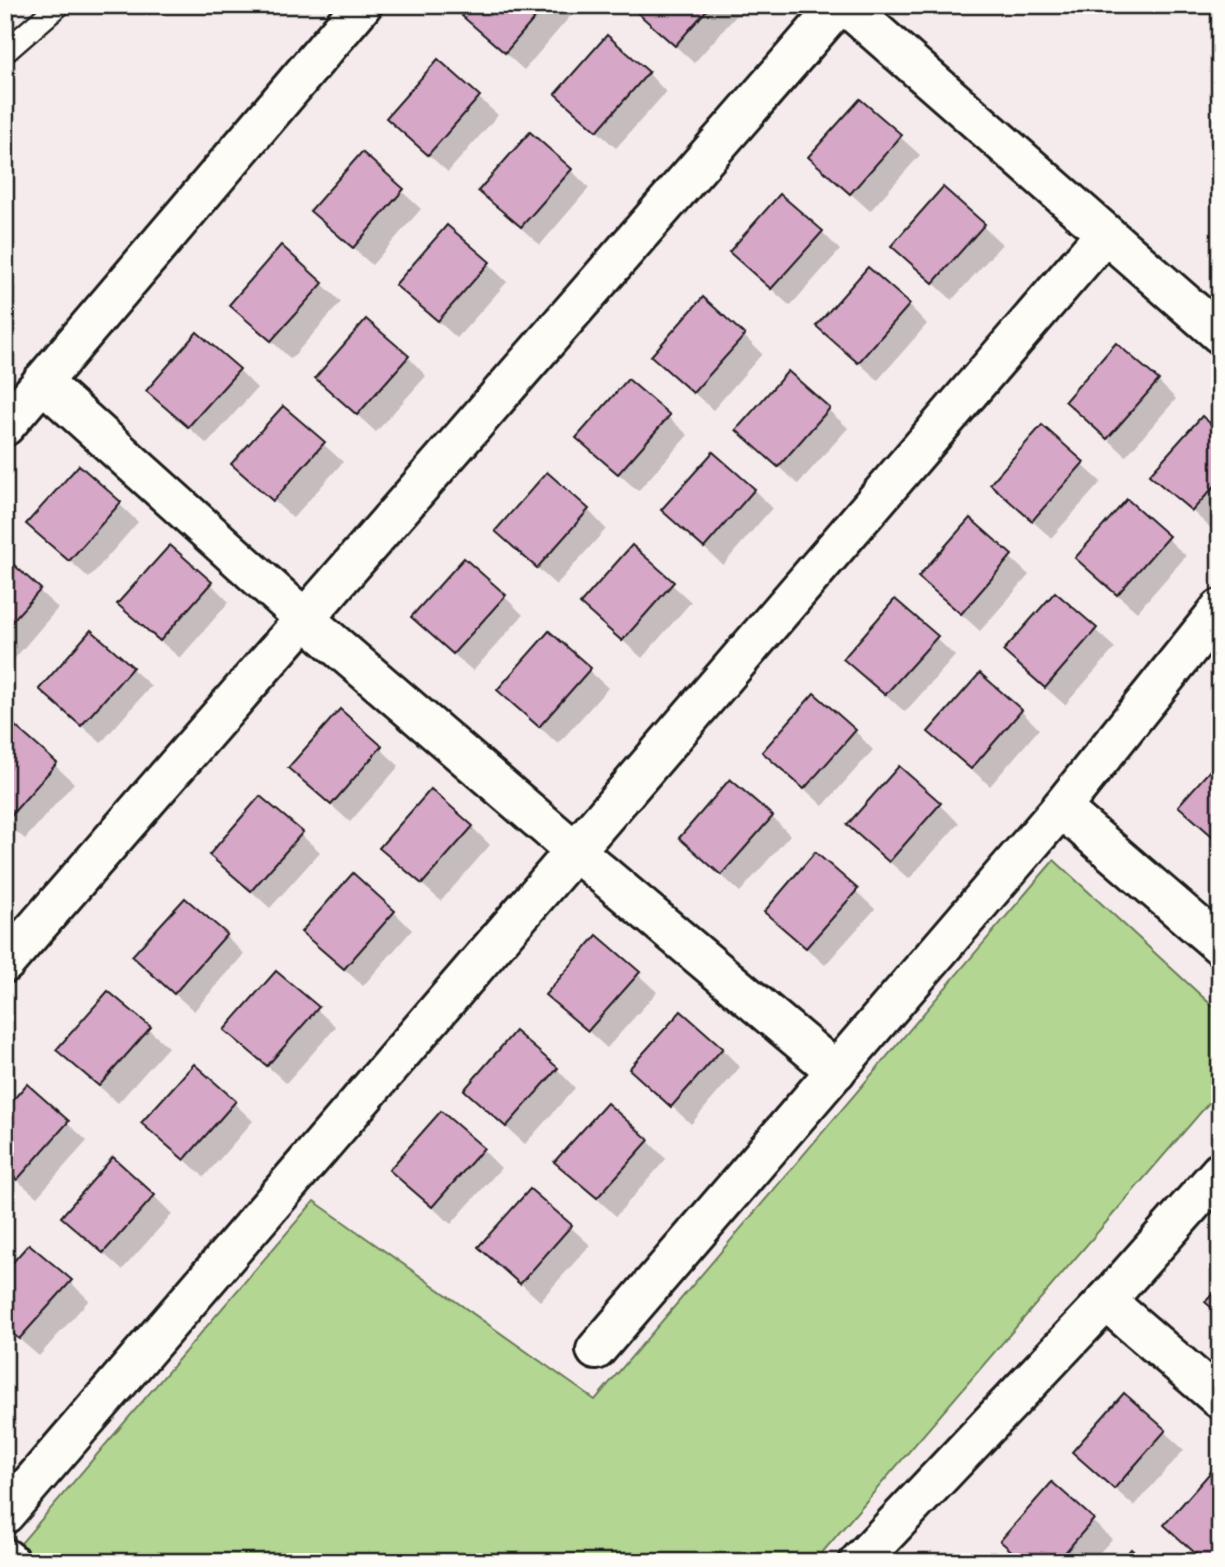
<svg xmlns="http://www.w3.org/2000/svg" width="1225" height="1567" font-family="'Comic Neue',sans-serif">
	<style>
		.green { fill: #b3d792; stroke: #687a57; stroke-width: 2 }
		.shadow { fill: #0003 }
		.building { fill: #d7a7c7; stroke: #1c1c1c; stroke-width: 2 }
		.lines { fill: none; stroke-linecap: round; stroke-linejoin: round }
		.service-casing { stroke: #1c1c1c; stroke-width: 26 }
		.minor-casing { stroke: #1c1c1c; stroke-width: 44 }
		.service { stroke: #fdfcf7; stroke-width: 21 }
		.minor { stroke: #fdfcf7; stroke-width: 38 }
	</style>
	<rect width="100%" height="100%" fill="#f5ebed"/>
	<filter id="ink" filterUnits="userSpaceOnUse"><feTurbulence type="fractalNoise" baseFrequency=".0143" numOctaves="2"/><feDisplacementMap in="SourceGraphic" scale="14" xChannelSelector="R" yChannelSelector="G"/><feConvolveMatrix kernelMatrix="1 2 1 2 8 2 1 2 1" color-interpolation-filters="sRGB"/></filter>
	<g filter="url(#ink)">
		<!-- green -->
		<polygon class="green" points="1054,860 1220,1013 1220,1090 814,1562 5,1562 314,1201 595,1400"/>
		<!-- shadow -->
		<g class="shadow">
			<polygon points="474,5 565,5 573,13 524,70 464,16"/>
			<polygon points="639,5 743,5 744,7 694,63 635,9"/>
			<polygon points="438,62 498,115 448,172 407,136"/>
			<polygon points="648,73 666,92 616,148 576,112"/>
			<polygon points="860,101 920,155 870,211 810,157"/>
			<polygon points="362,155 421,209 372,265 312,211"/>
			<polygon points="571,170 589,188 540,245 480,191"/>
			<polygon points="943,190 1002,244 952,300 893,246"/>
			<polygon points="822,232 840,250 790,306 731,252"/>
			<polygon points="488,264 507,282 457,338 398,285"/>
			<polygon points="322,284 341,302 291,359 232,305"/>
			<polygon points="909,305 927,324 878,380 818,326"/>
			<polygon points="744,336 762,354 713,410 653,356"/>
			<polygon points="408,357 426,376 376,432 317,378"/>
			<polygon points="239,370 257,388 207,444 148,391"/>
			<polygon points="788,373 848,428 798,484 757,448"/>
			<polygon points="628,381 688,435 638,491 578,438"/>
			<polygon points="1158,381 1176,399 1126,456 1067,401"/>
			<polygon points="283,408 343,462 293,518 233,464"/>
			<polygon points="1042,428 1101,482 1051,538 992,484"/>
			<polygon points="1220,434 1220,519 1212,529 1152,475"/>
			<polygon points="754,490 772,508 723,565 663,510"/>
			<polygon points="1127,501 1186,556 1137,612 1096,576"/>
			<polygon points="119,504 138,522 89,578 29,524"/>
			<polygon points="588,510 606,529 556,585 497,531"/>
			<polygon points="970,521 1029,575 980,631 920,577"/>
			<polygon points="632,548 691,602 642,658 582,604"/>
			<polygon points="5,560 58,608 9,665 5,662"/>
			<polygon points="210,583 229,602 180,658 138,622"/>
			<polygon points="1056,594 1115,648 1065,705 1024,669"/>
			<polygon points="504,596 523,615 473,671 432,635"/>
			<polygon points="92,632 151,686 101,743 60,707"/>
			<polygon points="549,634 608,688 558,744 499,690"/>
			<polygon points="936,638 955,656 905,712 845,659"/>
			<polygon points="340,711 399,766 350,822 290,768"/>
			<polygon points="1021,711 1039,729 990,786 930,732"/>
			<polygon points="15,729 74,783 25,839 5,823 5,740"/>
			<polygon points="855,731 873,750 823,806 764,752"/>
			<polygon points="899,769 959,823 909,879 868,843"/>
			<polygon points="260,798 320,852 270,908 211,855"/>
			<polygon points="772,817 790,835 740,892 681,838"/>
			<polygon points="472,827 490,845 441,901 381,848"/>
			<polygon points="816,855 875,909 825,965 766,912"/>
			<polygon points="394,912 412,930 363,986 303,932"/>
			<polygon points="225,935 244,954 194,1011 153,975"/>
			<polygon points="598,938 657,992 607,1048 548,995"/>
			<polygon points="277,973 336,1027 286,1083 227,1029"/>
			<polygon points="108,993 168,1047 118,1103 58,1050"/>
			<polygon points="722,1049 740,1067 691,1124 631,1069"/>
			<polygon points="194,1066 253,1121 204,1177 144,1123"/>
			<polygon points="557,1069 575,1088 525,1144 485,1108"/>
			<polygon points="28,1086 87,1141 37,1197 5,1170 5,1112"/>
			<polygon points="648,1141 666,1159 616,1216 557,1162"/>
			<polygon points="482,1149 501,1168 451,1224 410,1188"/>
			<polygon points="531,1191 590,1245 540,1301 481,1247"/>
			<polygon points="154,1196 172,1214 122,1270 63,1217"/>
			<polygon points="5,1274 70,1282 89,1300 39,1356 5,1327"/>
			<polygon points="1125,1396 1184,1450 1134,1506 1093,1470"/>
			<polygon points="1220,1472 1220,1562 1205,1562 1185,1543"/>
			<polygon points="1052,1485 1112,1539 1091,1562 1024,1562 1003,1541"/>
		</g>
		<!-- building -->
		<g class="building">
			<polygon points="472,5 546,5 505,53 462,16"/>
			<polygon points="637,5 711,5 675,46 633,9"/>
			<polygon points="607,35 649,72 597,131 555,94"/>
			<polygon points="438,59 480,96 428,155 386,118"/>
			<polygon points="860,99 902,135 850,194 808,157"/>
			<polygon points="530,132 572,169 521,227 478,191"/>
			<polygon points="362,152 404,189 353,248 310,211"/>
			<polygon points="943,187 985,224 933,283 891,246"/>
			<polygon points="780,194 823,231 771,289 729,252"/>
			<polygon points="447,225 490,262 438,321 395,285"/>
			<polygon points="281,245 323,283 271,341 229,305"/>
			<polygon points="868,267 910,304 858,363 816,326"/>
			<polygon points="703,297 745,335 693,393 651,356"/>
			<polygon points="366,319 409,356 357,415 315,378"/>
			<polygon points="197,332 240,369 188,427 146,391"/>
			<polygon points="1116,343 1159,380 1107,439 1065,401"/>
			<polygon points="788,371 830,408 778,467 736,430"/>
			<polygon points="628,379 670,415 618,474 576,438"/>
			<polygon points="283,406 325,442 273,501 231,464"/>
			<polygon points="1202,416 1220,432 1220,480 1192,511 1149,475"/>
			<polygon points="1042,425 1084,462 1032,521 990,484"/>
			<polygon points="713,452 755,489 704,548 661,510"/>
			<polygon points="79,465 121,502 69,561 26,524"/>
			<polygon points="547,472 589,509 537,568 495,531"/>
			<polygon points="1127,499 1169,536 1117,595 1075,558"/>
			<polygon points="970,518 1012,555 961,614 918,577"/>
			<polygon points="170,545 212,582 160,641 117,604"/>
			<polygon points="632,545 674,582 622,641 580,604"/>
			<polygon points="5,557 41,589 5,629"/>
			<polygon points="464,558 506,595 453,654 411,617"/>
			<polygon points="1055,592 1097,628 1045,688 1003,651"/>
			<polygon points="895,599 938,636 885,695 843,659"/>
			<polygon points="91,630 133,667 81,726 39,689"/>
			<polygon points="549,631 591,668 539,727 497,690"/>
			<polygon points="980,673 1022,710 971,769 928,732"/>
			<polygon points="814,693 856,730 804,789 762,752"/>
			<polygon points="340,709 382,746 331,805 288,768"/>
			<polygon points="15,726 57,763 5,822 5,737"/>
			<polygon points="1220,759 1220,843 1178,806"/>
			<polygon points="899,766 941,803 889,862 847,825"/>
			<polygon points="730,779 773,816 721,875 679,838"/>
			<polygon points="431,789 473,826 422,884 379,848"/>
			<polygon points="260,796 303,832 251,891 209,855"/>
			<polygon points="815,852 858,889 806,948 764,912"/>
			<polygon points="353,873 395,911 344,969 301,932"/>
			<polygon points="185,898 227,934 174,994 132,956"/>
			<polygon points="597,935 640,972 588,1031 545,995"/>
			<polygon points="276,971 319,1007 267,1066 224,1030"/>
			<polygon points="108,991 151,1027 99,1086 56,1050"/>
			<polygon points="681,1011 723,1048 671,1107 629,1069"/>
			<polygon points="515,1031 558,1068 506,1127 464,1090"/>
			<polygon points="194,1064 236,1101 184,1160 141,1123"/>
			<polygon points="27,1084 69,1121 17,1180 5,1169 5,1109"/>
			<polygon points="607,1103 649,1140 597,1198 554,1162"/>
			<polygon points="441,1111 484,1148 432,1207 389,1170"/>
			<polygon points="113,1157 155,1195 103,1253 61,1217"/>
			<polygon points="530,1189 572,1225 520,1284 478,1247"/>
			<polygon points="29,1244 72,1280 19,1339 5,1327 5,1271"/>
			<polygon points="1220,1286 1220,1315 1205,1302"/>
			<polygon points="1124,1393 1166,1430 1114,1489 1072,1452"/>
			<polygon points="1216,1466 1220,1470 1220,1547 1205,1562 1164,1525"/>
			<polygon points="1052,1482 1094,1519 1057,1562 1024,1562 1000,1541"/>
			<polygon points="1131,1549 1145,1562 1120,1562"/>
		</g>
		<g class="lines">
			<defs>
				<polyline id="service" points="5,52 59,5"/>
				<g id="minor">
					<polyline points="845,5 1220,334"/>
					<polyline points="42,382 305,619 575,851 836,1071"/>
					<polyline points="5,426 362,5"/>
					<polyline points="1061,808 1220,945"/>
					<polyline points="5,963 839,5"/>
					<polyline points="1106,1301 1220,1399"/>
					<polyline points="596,1350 1061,808 1220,609"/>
					<polyline points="5,1514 1105,234"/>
					<polyline points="5,1558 10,1562"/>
					<polyline points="859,1562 1106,1301 1220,1172"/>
				</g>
			</defs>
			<!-- service casing -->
			<use href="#service" class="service-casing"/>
			<!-- minor casing -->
			<use href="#minor" class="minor-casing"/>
			<!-- service -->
			<use href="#service" class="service"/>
			<!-- minor -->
			<use href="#minor" class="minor"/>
		</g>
	</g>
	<!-- margin -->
	<rect width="1225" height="1567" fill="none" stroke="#fdfcf7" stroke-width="28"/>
	<rect x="14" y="14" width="1197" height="1539" fill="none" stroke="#1c1c1c" stroke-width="2.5" filter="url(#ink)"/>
</svg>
